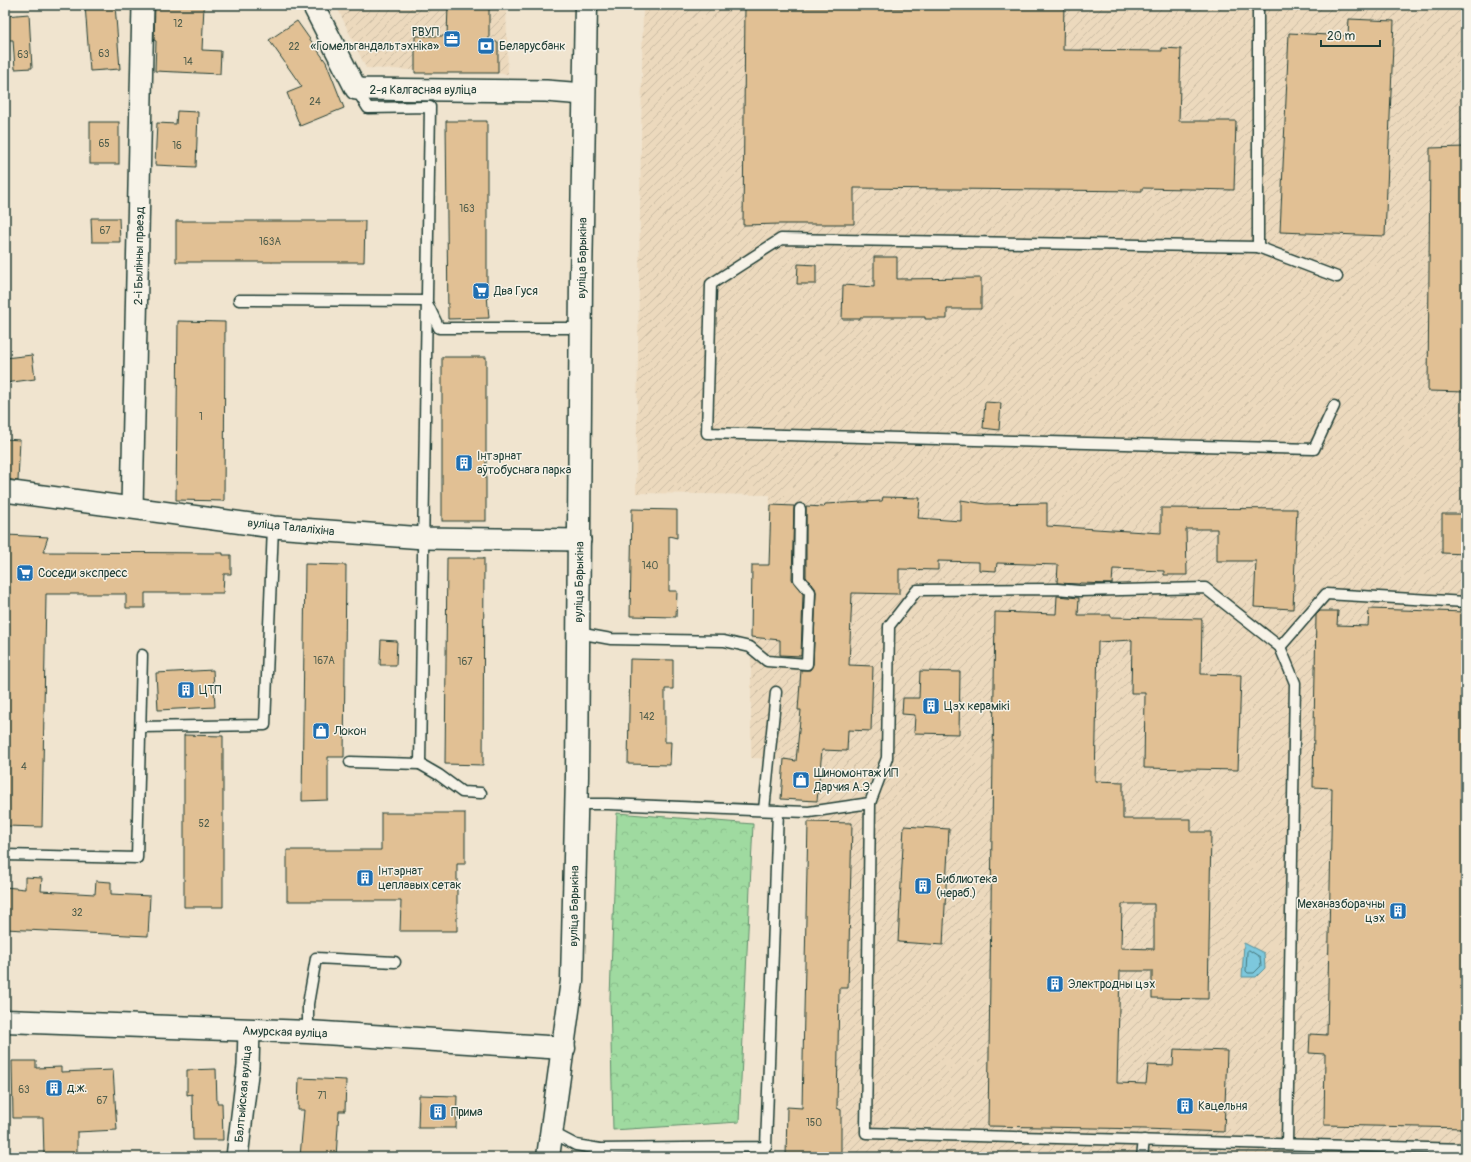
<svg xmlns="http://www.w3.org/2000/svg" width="1471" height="1162" font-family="Pangolin,sans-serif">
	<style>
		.industrial { fill: url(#industrial-furrows) }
		.forest { fill: url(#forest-crowns); stroke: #5f8c6a }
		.water { fill: #7dc8dd; stroke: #579099 }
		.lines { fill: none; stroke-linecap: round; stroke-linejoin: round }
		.shore { stroke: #457578; stroke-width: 1 }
		.building { fill: #e1c094; stroke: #1f3d34; fill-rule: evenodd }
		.service-casing { stroke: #1f3d34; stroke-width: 13 }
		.minor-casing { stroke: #1f3d34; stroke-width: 24 }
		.tertiary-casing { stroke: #1f3d34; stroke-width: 25 }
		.primary-casing { stroke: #1f3d34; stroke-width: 25 }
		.service { stroke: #f7f3e8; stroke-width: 10 }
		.minor { stroke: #f7f3e8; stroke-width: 21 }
		.tertiary { stroke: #f7f3e8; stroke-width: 22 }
		.primary { stroke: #f7f3e8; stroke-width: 22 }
		.labels { text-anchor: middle; stroke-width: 3; stroke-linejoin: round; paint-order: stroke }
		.number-label { font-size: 10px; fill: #505e4c }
		.poi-label { font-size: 12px; fill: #1f3d34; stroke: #f7f3e8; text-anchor: start }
		.street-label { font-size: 12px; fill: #1f3d34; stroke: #f7f3e8 }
	</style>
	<defs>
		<pattern id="industrial-furrows" width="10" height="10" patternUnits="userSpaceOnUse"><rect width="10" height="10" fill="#ecd9bd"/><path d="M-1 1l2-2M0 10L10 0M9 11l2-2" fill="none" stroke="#cabba3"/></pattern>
		<pattern id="forest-crowns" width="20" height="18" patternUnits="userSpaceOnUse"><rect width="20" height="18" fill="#9fdaa0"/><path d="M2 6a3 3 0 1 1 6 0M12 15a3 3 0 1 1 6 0" fill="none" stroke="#88bc8a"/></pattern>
	</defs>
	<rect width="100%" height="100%" fill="#f0e4cf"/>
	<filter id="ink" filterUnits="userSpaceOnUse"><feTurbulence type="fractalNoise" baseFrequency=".025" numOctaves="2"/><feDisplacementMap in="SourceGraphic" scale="8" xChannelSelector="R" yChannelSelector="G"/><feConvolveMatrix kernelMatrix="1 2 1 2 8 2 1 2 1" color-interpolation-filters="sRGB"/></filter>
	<g filter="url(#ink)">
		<!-- industrial -->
		<g class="industrial">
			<polygon points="336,5 506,5 508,74 366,68"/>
			<polygon points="643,5 1466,5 1466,1157 786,1157 787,1107 802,1107 809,801 781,799 784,759 751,758 751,674 752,565 769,565 770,495 636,493"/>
		</g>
		<!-- forest -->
		<polygon class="forest" points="617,813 753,824 739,1122 613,1130 610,997"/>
		<!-- water -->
		<polygon class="water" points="1244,943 1264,953 1265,968 1256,977 1242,977"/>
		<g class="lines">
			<!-- shore -->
			<polygon class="shore" points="1249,950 1260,957 1261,966 1254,973 1248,973 1246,971 1247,952"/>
		</g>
		<!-- building -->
		<g class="building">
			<polygon points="85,5 115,5 120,69 90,71"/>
			<polygon points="155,5 204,5 202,50 221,51 220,74 155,71 156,41 154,40"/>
			<polygon points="448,5 489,5 489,42 498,42 498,73 415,73 415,36 447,36"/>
			<polygon points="745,5 781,7 972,8 972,5 1064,5 1063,50 1162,51 1162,48 1181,49 1179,121 1236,121 1234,190 1142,188 1142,191 854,188 854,224 780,224 743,225"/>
			<polygon points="29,14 32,68 15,69 13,40 5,40 5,16"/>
			<polygon points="1349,19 1394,21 1385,236 1280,232 1289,33 1348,36"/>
			<polygon points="297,21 326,62 344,108 300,126 287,93 302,87 269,40"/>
			<polygon points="177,111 198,112 196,167 155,165 157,123 176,124"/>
			<polygon points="446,121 487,121 487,295 489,318 448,319"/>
			<rect x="90" y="122" width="29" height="42"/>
			<polygon points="1465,147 1464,353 1466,353 1466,392 1428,391 1430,148"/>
			<polygon points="91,218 119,218 120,242 92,242"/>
			<polygon points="176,221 365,221 364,262 176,262"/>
			<polygon points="874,257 897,257 897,279 981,278 981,309 947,309 947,319 925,319 925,317 860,317 860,319 842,319 843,285 874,287"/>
			<polygon points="798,264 816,265 816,284 797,284"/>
			<polygon points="178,321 225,322 224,501 176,500"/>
			<polygon points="32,355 35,379 5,383 5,358"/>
			<rect x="442" y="357" width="44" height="164"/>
			<polygon points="985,402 1001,403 999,430 983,428"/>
			<polygon points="5,439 20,440 18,481 5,479"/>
			<polygon points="883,497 920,498 918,518 961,521 961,500 986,504 1047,503 1047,526 1161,533 1161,508 1297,509 1293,609 1254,607 1256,561 1217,561 1217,529 1186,529 1187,575 1164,575 1164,571 1113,569 1112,584 1080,583 1079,584 1057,583 1058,565 997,563 996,571 979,570 979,562 938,561 938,570 899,569 899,594 852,593 849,665 873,666 871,731 848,730 847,751 822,750 817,801 781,799 784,759 796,761 801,710 798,710 801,670 810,670 813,664 816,592 815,588 806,577 806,506 824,507 825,504 882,501"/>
			<polygon points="771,505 794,506 792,579 794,583 803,594 801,656 780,655 780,640 751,637 752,565 769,565"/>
			<polygon points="632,509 677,510 677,538 669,536 669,591 677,591 676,617 630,616"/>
			<polygon points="1442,514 1466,514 1466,554 1442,553"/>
			<polygon points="6,535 48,537 43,552 223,553 223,555 231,555 231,574 224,574 223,593 145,593 145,608 126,608 126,594 46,594 42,827 5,826"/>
			<polygon points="447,558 484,558 483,765 445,764"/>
			<polygon points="305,564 346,565 344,757 328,757 328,800 302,801"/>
			<path d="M1057,596L1079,598L1078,615H1111V617L1202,619L1201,674L1241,675L1238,770L1144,768L1145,693H1131L1132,640L1098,642L1095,781L1123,782V819H1191V832H1211L1208,999L1152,998V971H1120L1117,1083L1146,1084L1148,1065L1173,1066L1174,1049L1227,1051L1224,1132L1145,1129L988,1126L995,612L1056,614ZM1122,904H1154V949L1121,948Z"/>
			<polygon points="1369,609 1466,612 1466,1128 1324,1125 1325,1054 1309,1053 1310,1034 1327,1035 1332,788 1313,787 1316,615 1320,611 1338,611 1337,625 1368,626"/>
			<polygon points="381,640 397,641 396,665 380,665"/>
			<polygon points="630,659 673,660 673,689 665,689 665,742 671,742 670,765 628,764"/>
			<polygon points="213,670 215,707 158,710 156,673"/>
			<polygon points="920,671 960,672 959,734 914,733 915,715 902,714 903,698 919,698"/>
			<polygon points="184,735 223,736 223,907 184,907"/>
			<polygon points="381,813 465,813 465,864 457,864 457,931 400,931 401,901 287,901 287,850 381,850"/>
			<polygon points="808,822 852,823 848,988 839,988 837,1108 841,1110 841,1157 786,1157 787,1107 802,1108"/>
			<polygon points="904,826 949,829 943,945 898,942"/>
			<polygon points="25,877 42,878 41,891 95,894 96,881 111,882 111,894 150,896 148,936 5,929 5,887 25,889"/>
			<polygon points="12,1061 36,1061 36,1068 61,1067 61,1072 113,1070 117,1130 77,1132 77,1157 44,1157 43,1118 13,1118"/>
			<polygon points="216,1069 217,1103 222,1103 223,1140 193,1140 192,1094 187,1095 187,1070"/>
			<polygon points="299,1078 346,1080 345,1111 339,1111 336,1157 300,1157 304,1110 298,1110"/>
			<polygon points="419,1095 457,1096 456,1128 418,1128"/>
		</g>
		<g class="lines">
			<defs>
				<g id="service">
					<polyline points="1258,5 1258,247 1337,277"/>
					<polyline points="1258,247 781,239 711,284 707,433 1314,449 1334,406"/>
					<polyline points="239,300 426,301 439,328 581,328"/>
					<polyline points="578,633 611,639 724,641 750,647 767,661 807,664 810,592 799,579 800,509"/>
					<polyline points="1280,647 1326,594 1466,602"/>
					<polyline points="141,727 265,725 273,527"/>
					<path d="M350,762L420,764C424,545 425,326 430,107L368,108L356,89"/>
					<polyline points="420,764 439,775 462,792 481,793"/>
					<polyline points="870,803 887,758 889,626 917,590 1057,589 1079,591 1205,588 1280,647 1295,683 1287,1144"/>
					<polyline points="764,810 776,692"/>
					<polyline points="778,811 809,812 870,803 866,1133 1466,1149"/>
					<polyline points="5,855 137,858 142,655"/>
					<polyline points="308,1032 308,1004 316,958 395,962"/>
					<polyline points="553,1133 576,1145 600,1149 766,1147 778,811 608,804 576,804"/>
					<polyline points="1142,1157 1144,1140"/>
				</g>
				<g id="minor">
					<polyline points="313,5 356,89 546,91 584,94"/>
					<polyline points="5,491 273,527 424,538 580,540"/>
					<polyline points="132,507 143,5"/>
					<polyline points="237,1157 248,1066 249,1030"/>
				</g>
				<polyline id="tertiary" points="5,1021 308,1032 564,1048"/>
				<polyline id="primary" points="548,1157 572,981 577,776 581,280 586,5"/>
			</defs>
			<!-- service casing -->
			<use href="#service" class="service-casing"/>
			<!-- minor casing -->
			<use href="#minor" class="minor-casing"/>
			<!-- tertiary casing -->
			<use href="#tertiary" class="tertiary-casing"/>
			<!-- primary casing -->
			<use href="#primary" class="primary-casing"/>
			<!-- service -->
			<use href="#service" class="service"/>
			<!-- minor -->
			<use href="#minor" class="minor"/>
			<!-- tertiary -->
			<use href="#tertiary" class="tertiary"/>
			<!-- primary -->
			<use href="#primary" class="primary"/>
		</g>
	</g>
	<!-- icons -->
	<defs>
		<symbol id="office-square" viewBox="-11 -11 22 22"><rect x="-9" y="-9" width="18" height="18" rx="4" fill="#1f6fb2" stroke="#f7f3e8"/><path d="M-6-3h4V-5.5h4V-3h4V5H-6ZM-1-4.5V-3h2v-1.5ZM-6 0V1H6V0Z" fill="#fff"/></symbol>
		<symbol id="bank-square" viewBox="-11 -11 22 22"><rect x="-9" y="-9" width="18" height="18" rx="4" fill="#1f6fb2" stroke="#f7f3e8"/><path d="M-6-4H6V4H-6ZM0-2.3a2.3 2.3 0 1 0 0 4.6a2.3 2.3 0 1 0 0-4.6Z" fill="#fff"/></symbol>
		<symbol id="supermarket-square" viewBox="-11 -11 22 22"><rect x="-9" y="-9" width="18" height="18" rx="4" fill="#1f6fb2" stroke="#f7f3e8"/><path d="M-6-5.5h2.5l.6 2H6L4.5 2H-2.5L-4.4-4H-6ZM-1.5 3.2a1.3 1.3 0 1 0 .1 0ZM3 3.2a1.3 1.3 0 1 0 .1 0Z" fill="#fff"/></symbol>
		<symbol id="building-square" viewBox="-11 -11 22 22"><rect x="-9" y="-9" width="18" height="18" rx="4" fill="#1f6fb2" stroke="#f7f3e8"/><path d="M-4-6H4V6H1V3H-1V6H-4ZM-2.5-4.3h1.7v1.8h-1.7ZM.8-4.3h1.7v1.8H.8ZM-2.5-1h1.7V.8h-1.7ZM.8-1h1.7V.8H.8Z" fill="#fff"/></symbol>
		<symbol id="shop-square" viewBox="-11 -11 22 22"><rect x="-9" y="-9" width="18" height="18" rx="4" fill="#1f6fb2" stroke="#f7f3e8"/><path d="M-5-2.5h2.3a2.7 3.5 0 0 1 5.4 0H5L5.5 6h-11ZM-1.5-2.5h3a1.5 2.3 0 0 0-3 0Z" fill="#fff"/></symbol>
	</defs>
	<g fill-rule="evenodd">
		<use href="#office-square" x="442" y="29" width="20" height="20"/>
		<use href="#bank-square" x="476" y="36" width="20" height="20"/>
		<use href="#supermarket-square" x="471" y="281" width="20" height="20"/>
		<use href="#building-square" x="454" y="453" width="20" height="20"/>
		<use href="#supermarket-square" x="15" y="563" width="20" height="20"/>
		<use href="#building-square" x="176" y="680" width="20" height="20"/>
		<use href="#building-square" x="921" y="696" width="20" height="20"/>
		<use href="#shop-square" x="311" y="721" width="20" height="20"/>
		<use href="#shop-square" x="791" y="770" width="20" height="20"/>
		<use href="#building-square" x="355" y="868" width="20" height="20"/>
		<use href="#building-square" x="913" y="876" width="20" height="20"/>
		<use href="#building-square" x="1388" y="901" width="20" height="20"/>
		<use href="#building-square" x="1045" y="974" width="20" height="20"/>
		<use href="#building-square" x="44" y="1078" width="20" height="20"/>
		<use href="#building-square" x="1175" y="1096" width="20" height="20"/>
		<use href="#building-square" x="428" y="1102" width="20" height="20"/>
	</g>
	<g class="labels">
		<!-- number labels -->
		<g class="number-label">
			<text x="178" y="27">12</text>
			<text x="294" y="50">22</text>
			<text x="104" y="57">63</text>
			<text x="23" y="58">63</text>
			<text x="188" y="65">14</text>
			<text x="315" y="105">24</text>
			<text x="104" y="147">65</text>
			<text x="177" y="149">16</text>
			<text x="467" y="212">163</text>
			<text x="105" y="234">67</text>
			<text x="270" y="245">163А</text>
			<text x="201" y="420">1</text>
			<text x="650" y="569">140</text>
			<text x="324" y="664">167А</text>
			<text x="465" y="665">167</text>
			<text x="647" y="720">142</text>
			<text x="24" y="770">4</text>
			<text x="204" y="827">52</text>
			<text x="77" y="916">32</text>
			<text x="24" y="1093">63</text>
			<text x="322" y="1099">71</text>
			<text x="102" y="1104">67</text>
			<text x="814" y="1126">150</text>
		</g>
		<!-- poi labels -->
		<g class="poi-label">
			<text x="439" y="36" text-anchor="end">РВУП<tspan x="439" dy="14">«Гомельгандальтэхніка»</tspan></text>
			<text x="499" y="50">Беларусбанк</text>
			<text x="494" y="295">Два Гуся</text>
			<text x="477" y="460">Інтэрнат<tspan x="477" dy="14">аўтобуснага парка</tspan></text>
			<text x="38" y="577">Соседи экспресс</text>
			<text x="199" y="694">ЦТП</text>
			<text x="944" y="710">Цэх керамікі</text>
			<text x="334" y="735">Локон</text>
			<text x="814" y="777">Шиномонтаж ИП<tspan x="814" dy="14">Дарчия А.Э.</tspan></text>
			<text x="378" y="875">Інтэрнат<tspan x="378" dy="14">цеплавых сетак</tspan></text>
			<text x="936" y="883">Библиотека<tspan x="936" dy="14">(нераб.)</tspan></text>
			<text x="1385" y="908" text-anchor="end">Механазборачны<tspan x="1385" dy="14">цэх</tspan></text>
			<text x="1068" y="988">Электродны цэх</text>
			<text x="67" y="1092">д.ж.</text>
			<text x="1198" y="1110">Кацельня</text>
			<text x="451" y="1116">Прима</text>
		</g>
		<!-- street labels -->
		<g class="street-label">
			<text x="423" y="94">2-я Калгасная вуліца</text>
			<text transform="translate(139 256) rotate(-89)" y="4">2-і Былінны праезд</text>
			<text transform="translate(582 258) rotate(-89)" y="4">вуліца Барыкіна</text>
			<text transform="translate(291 527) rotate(6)" y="4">вуліца Талаліхіна</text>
			<text transform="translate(579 582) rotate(-89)" y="4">вуліца Барыкіна</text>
			<text transform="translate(574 906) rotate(-89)" y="4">вуліца Барыкіна</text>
			<text transform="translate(285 1032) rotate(2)" y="4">Амурская вуліца</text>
			<text transform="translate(243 1094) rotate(-85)" y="4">Балтыйская вуліца</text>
		</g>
	</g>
	<!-- margin -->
	<rect width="1471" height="1162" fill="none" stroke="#f7f3e8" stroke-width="20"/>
	<rect x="10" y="10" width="1451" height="1142" fill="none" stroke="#1f3d34" stroke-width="1.5" filter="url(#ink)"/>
	<!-- scale -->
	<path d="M1321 40v6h59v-6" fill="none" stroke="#1f3d34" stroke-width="2"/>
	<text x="1327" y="40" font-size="12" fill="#1f3d34" stroke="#f7f3e8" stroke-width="3" paint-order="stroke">20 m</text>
</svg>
